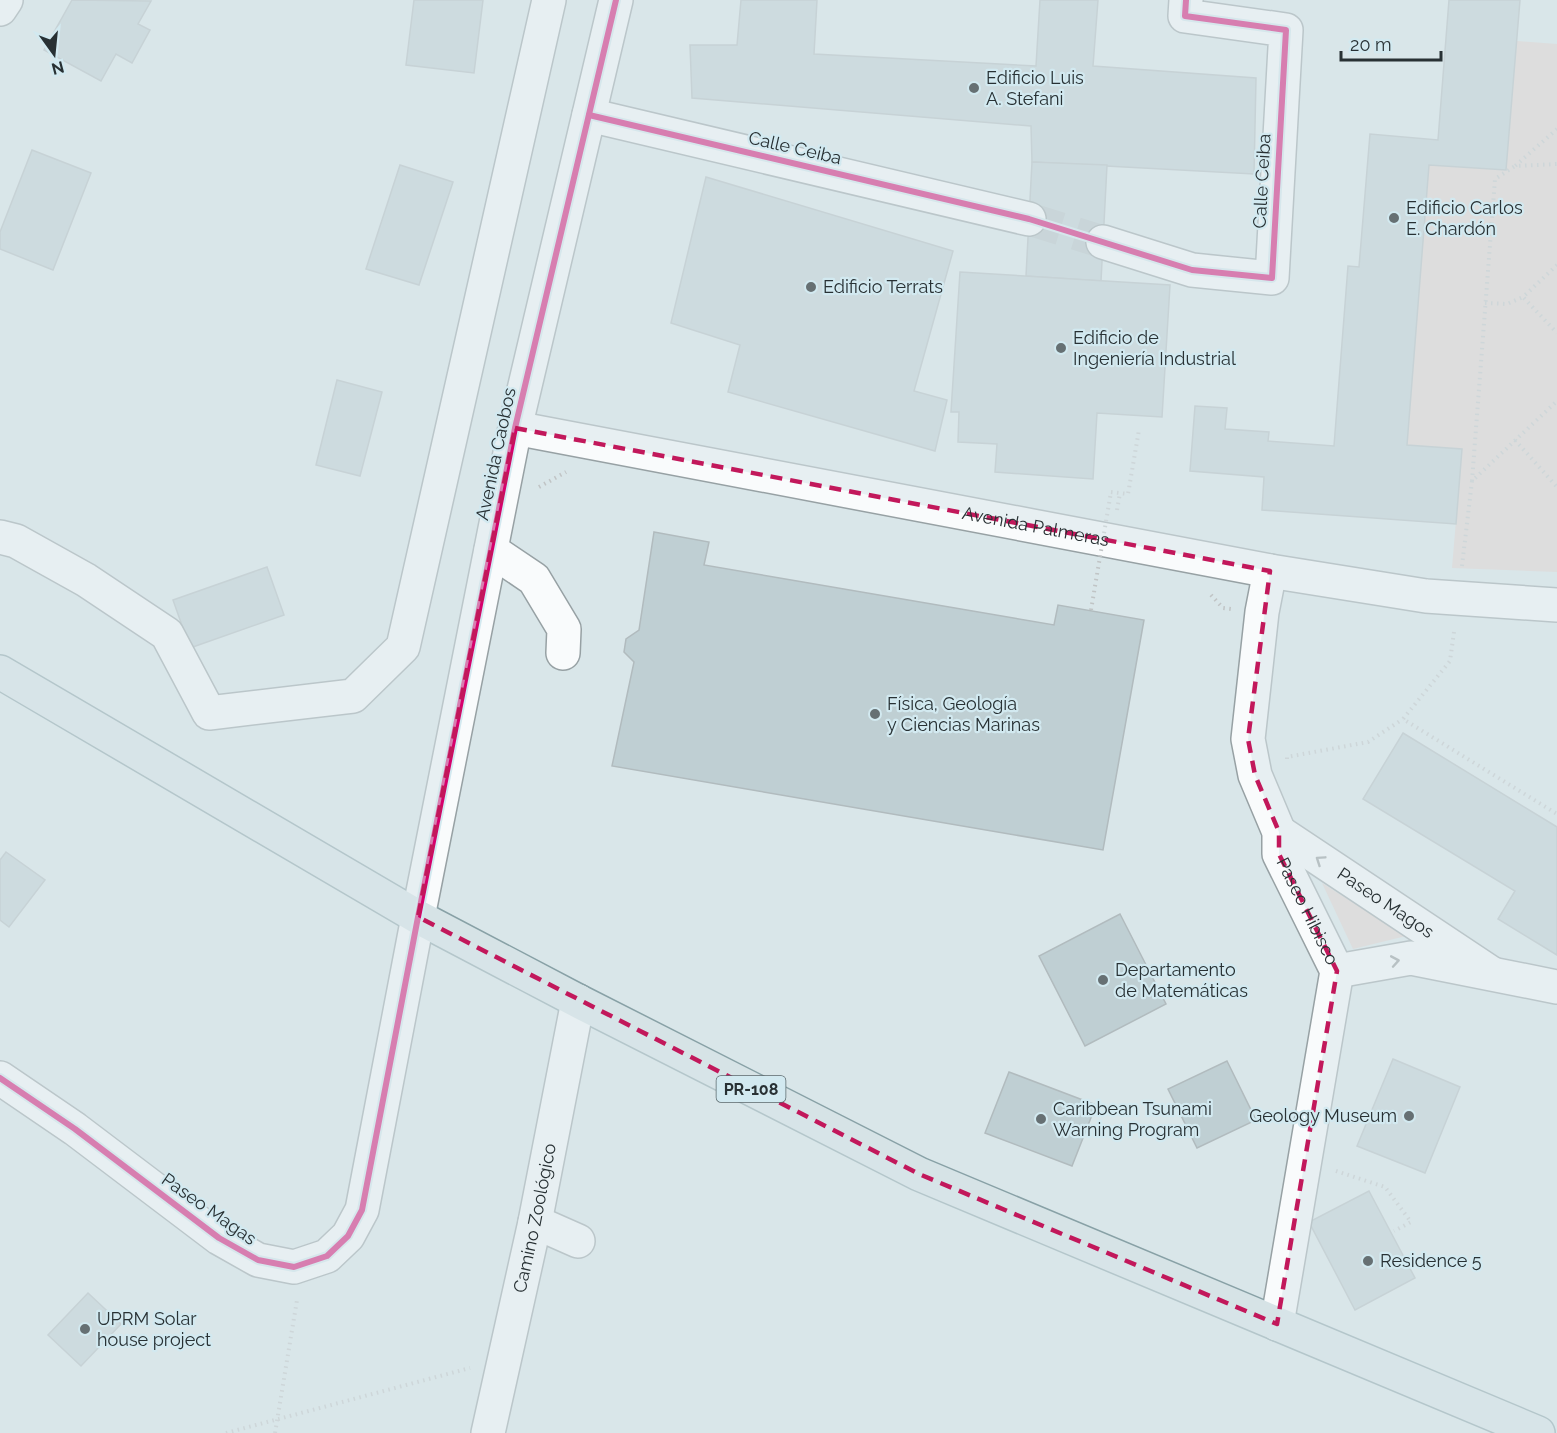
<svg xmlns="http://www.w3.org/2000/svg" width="1557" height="1433" font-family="Raleway,sans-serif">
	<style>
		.green { fill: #e2d3ce }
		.building { fill: #bfcfd3; stroke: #b1bbbe; stroke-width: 1.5 }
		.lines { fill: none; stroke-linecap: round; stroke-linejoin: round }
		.minor-tunnel { stroke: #b6c2c5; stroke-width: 33; stroke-dasharray: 33 16; stroke-linecap: butt }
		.minor-casing { stroke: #97a1a4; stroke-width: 36 }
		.major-casing { stroke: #88a1a6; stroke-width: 36 }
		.path { stroke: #c0c4c5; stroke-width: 4; stroke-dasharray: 1.5 4.5; stroke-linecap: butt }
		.minor { stroke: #f9fbfc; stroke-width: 33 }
		.major { stroke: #d6e3e6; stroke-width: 33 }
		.path-bridge { stroke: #c0c4c5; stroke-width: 4; stroke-dasharray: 1.5 4.5; stroke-linecap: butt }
		.cycleway-casing { stroke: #d2e9f0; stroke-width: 10 }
		.cycleway { stroke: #d6006c; stroke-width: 6 }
		.oneway { stroke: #909698 }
		.marked { fill: none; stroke: #c2185b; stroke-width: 4.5; stroke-dasharray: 12 8; stroke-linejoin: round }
		.poi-dot { fill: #667073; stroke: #d2e9f0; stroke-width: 2 }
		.labels { text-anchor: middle; stroke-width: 4.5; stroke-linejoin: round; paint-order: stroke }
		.shield { fill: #d2e9f0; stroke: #5b686c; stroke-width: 1.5 }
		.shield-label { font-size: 16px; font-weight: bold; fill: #283134 }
		.poi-label { font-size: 18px; fill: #283134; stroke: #d2e9f0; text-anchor: start }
		.street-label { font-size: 18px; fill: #283134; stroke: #d2e9f0 }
	</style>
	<rect width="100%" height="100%" fill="#d9e6e9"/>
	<!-- green -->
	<g class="green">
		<polygon points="1517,41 1557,44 1557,572 1452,568 1462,449 1407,445 1429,165 1506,170"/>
		<polygon points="1322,883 1406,936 1353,949"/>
	</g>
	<!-- building -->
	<g class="building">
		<polygon points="72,0 151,1 138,24 150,30 132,63 116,54 101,81 44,50"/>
		<polygon points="414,0 483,0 474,73 406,65"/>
		<polygon points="741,0 817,0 814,54 1036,66 1040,0 1098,0 1093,66 1256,78 1254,174 1032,162 1031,126 692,98 690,45 737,45"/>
		<polygon points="1449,0 1520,0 1506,170 1429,165 1407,445 1462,449 1456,524 1262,510 1264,477 1190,471 1195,406 1227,408 1225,429 1269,432 1268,441 1334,446 1348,266 1359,267 1370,134 1438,140"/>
		<polygon points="32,150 91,173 53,270 0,249 0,232"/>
		<polygon points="1032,162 1107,165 1101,281 1026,276"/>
		<polygon points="400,165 453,182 419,285 366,269"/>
		<polygon points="706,177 953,251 914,391 947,400 935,451 728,392 740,345 671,323"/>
		<polygon points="960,272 1170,285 1162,417 1097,413 1093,479 995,472 997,444 958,442 959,412 951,412"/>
		<polygon points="337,380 382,392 360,476 316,465"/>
		<polygon points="654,532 709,542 704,565 1054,625 1058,605 1144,620 1103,850 612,766 634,662 624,652 626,639 639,630"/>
		<polygon points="267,567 284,615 190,648 173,600"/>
		<polygon points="1403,733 1557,827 1557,955 1498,919 1515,891 1363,799"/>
		<polygon points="6,852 45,880 9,927 0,920 0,860"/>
		<polygon points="1120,914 1166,1004 1085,1046 1039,956"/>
		<polygon points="1393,1059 1460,1087 1425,1173 1357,1146"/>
		<polygon points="1227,1061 1256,1120 1197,1148 1168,1089"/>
		<polygon points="1009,1072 1096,1105 1072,1166 985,1133"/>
		<polygon points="1369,1191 1415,1278 1355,1310 1309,1222"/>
		<polygon points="88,1293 121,1324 81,1366 48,1335"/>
	</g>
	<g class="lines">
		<!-- minor-tunnel -->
		<polyline class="minor-tunnel" points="1029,219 1103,242"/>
		<defs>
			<g id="minor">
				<polyline points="0,9 6,0"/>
				<polyline points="589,115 1029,219"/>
				<polyline points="1103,242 1192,270 1272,278 1286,30 1185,16 1186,0"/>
				<path id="s1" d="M515,428L1270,571L1426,596L1557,605"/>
				<polyline points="0,537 16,541 86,580 167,634 209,713 353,696 403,647 549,0"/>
				<polyline points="491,550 534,579 564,629 563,653"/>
				<path id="s2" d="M1270,571L1262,612L1248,739L1255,775L1279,832V854L1337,971L1277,1324"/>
				<path id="s3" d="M1279,832L1491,973"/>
				<polyline points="1337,971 1411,958 1557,987"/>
				<polyline points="0,1078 75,1129 219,1238 258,1260 294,1267 327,1256 348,1236 362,1210 418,917 515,428 616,0"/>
				<polyline points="535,1222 578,1241"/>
				<path id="s4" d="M488,1433L535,1222L578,1001"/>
			</g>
			<polyline id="major" points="0,672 418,917 578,1001 919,1174 1538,1433"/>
		</defs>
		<!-- minor casing -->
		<use href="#minor" class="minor-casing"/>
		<!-- major casing -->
		<use href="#major" class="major-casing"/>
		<!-- path -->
		<g class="path">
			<polyline points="1557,129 1515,166 1557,164"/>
			<polyline points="1557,265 1523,297 1557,333"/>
			<polyline points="1485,303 1507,304 1523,297"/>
			<polyline points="1515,440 1557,487"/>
			<polyline points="1472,481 1495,179 1515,166"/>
			<polyline points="539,487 566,472"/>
			<polyline points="1111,492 1128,494 1139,430"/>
			<polyline points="1117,510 1120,493"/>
			<polyline points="1462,566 1472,481 1557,401"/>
			<polyline points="1211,595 1223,608 1231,609"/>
			<polyline points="1454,632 1450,661 1403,719 1557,814"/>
			<polyline points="1287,759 1287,757 1368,742 1403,719"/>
			<polyline points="1336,1171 1385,1187 1411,1222 1394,1231"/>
			<polyline points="226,1433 470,1368"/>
			<polyline points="275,1433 297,1300"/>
		</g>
		<!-- minor -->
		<use href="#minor" class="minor"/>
		<!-- major -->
		<use href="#major" class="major"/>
		<!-- path-bridge -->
		<polyline class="path-bridge" points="1091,610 1111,492"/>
		<defs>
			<g id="cycleway">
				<polyline points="589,115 1029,219 1192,270 1272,278 1286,30 1185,16 1186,0"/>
				<polyline points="0,1078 75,1129 219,1238 258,1260 294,1267 327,1256 348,1236 362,1210 418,917 515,428 616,0"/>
			</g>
		</defs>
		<!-- cycleway casing -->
		<use href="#cycleway" class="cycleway-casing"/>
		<!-- cycleway -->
		<use href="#cycleway" class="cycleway"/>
	</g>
	<!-- one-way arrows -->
	<defs><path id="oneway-chevron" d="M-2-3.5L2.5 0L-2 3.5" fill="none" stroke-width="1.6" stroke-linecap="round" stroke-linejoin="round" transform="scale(1.5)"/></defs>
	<g class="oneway">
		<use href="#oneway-chevron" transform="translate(1320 860) rotate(-146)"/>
		<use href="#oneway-chevron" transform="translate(1395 961) rotate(-10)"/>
	</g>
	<!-- marked area -->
	<path d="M0 0H1557V1433H0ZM515,428L1270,571L1248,739L1255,775L1279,832V854L1337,971L1277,1324L919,1174L418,917Z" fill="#d9e6e9" fill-opacity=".55" fill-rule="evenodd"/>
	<path class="marked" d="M515,428L1270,571L1248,739L1255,775L1279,832V854L1337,971L1277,1324L919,1174L418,917Z"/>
	<!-- markers -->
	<g class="poi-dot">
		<circle cx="974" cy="88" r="6"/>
		<circle cx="1394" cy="218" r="6"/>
		<circle cx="811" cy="287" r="6"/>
		<circle cx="1061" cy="348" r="6"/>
		<circle cx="875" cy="714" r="6"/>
		<circle cx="1103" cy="980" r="6"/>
		<circle cx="1409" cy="1116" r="6"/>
		<circle cx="1041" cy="1119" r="6"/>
		<circle cx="1368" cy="1261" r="6"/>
		<circle cx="85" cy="1329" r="6"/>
	</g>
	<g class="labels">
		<!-- shield labels -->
		<rect class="shield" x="716.5" y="1076" width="69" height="26" rx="4.5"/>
		<g class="shield-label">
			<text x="751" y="1095">PR-108</text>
		</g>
		<!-- poi labels -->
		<g class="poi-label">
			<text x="986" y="84">Edificio Luis<tspan x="986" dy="21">A. Stefani</tspan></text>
			<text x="1406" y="214">Edificio Carlos<tspan x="1406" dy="21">E. Chardón</tspan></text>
			<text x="823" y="293">Edificio Terrats</text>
			<text x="1073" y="344">Edificio de<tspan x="1073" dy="21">Ingeniería Industrial</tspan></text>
			<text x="887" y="710">Física, Geología<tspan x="887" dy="21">y Ciencias Marinas</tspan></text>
			<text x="1115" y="976">Departamento<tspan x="1115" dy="21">de Matemáticas</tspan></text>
			<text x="1053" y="1115">Caribbean Tsunami<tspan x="1053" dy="21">Warning Program</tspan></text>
			<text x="1397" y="1122" text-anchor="end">Geology Museum</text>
			<text x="1380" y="1267">Residence 5</text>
			<text x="97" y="1325">UPRM Solar<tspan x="97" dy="21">house project</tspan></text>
		</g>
		<!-- street labels -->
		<g class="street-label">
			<text transform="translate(795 148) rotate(13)" y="6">Calle Ceiba</text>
			<text transform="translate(1262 181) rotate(-87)" y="6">Calle Ceiba</text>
			<text transform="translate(496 454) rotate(-78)" y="6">Avenida Caobos</text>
			<text dy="6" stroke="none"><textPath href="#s1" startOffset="530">Avenida Palmeras</textPath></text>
			<text dy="6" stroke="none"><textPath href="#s3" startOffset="128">Paseo Magos</textPath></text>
			<text dy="6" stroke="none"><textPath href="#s2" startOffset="354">Paseo Hibisco</textPath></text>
			<text transform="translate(209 1209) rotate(35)" y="6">Paseo Magas</text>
			<text dy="6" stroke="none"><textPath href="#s4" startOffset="220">Camino Zoológico</textPath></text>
		</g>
	</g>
	<!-- north arrow -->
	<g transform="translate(54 54) rotate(165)" stroke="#d2e9f0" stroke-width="4.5" paint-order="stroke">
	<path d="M0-4.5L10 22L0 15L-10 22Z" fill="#283134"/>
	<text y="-9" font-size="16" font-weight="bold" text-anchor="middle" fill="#283134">N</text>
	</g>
	<!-- scale -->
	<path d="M1341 51v9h100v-9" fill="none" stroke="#283134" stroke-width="3"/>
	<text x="1350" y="51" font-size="18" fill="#283134" stroke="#d2e9f0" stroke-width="4.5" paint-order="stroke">20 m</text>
</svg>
